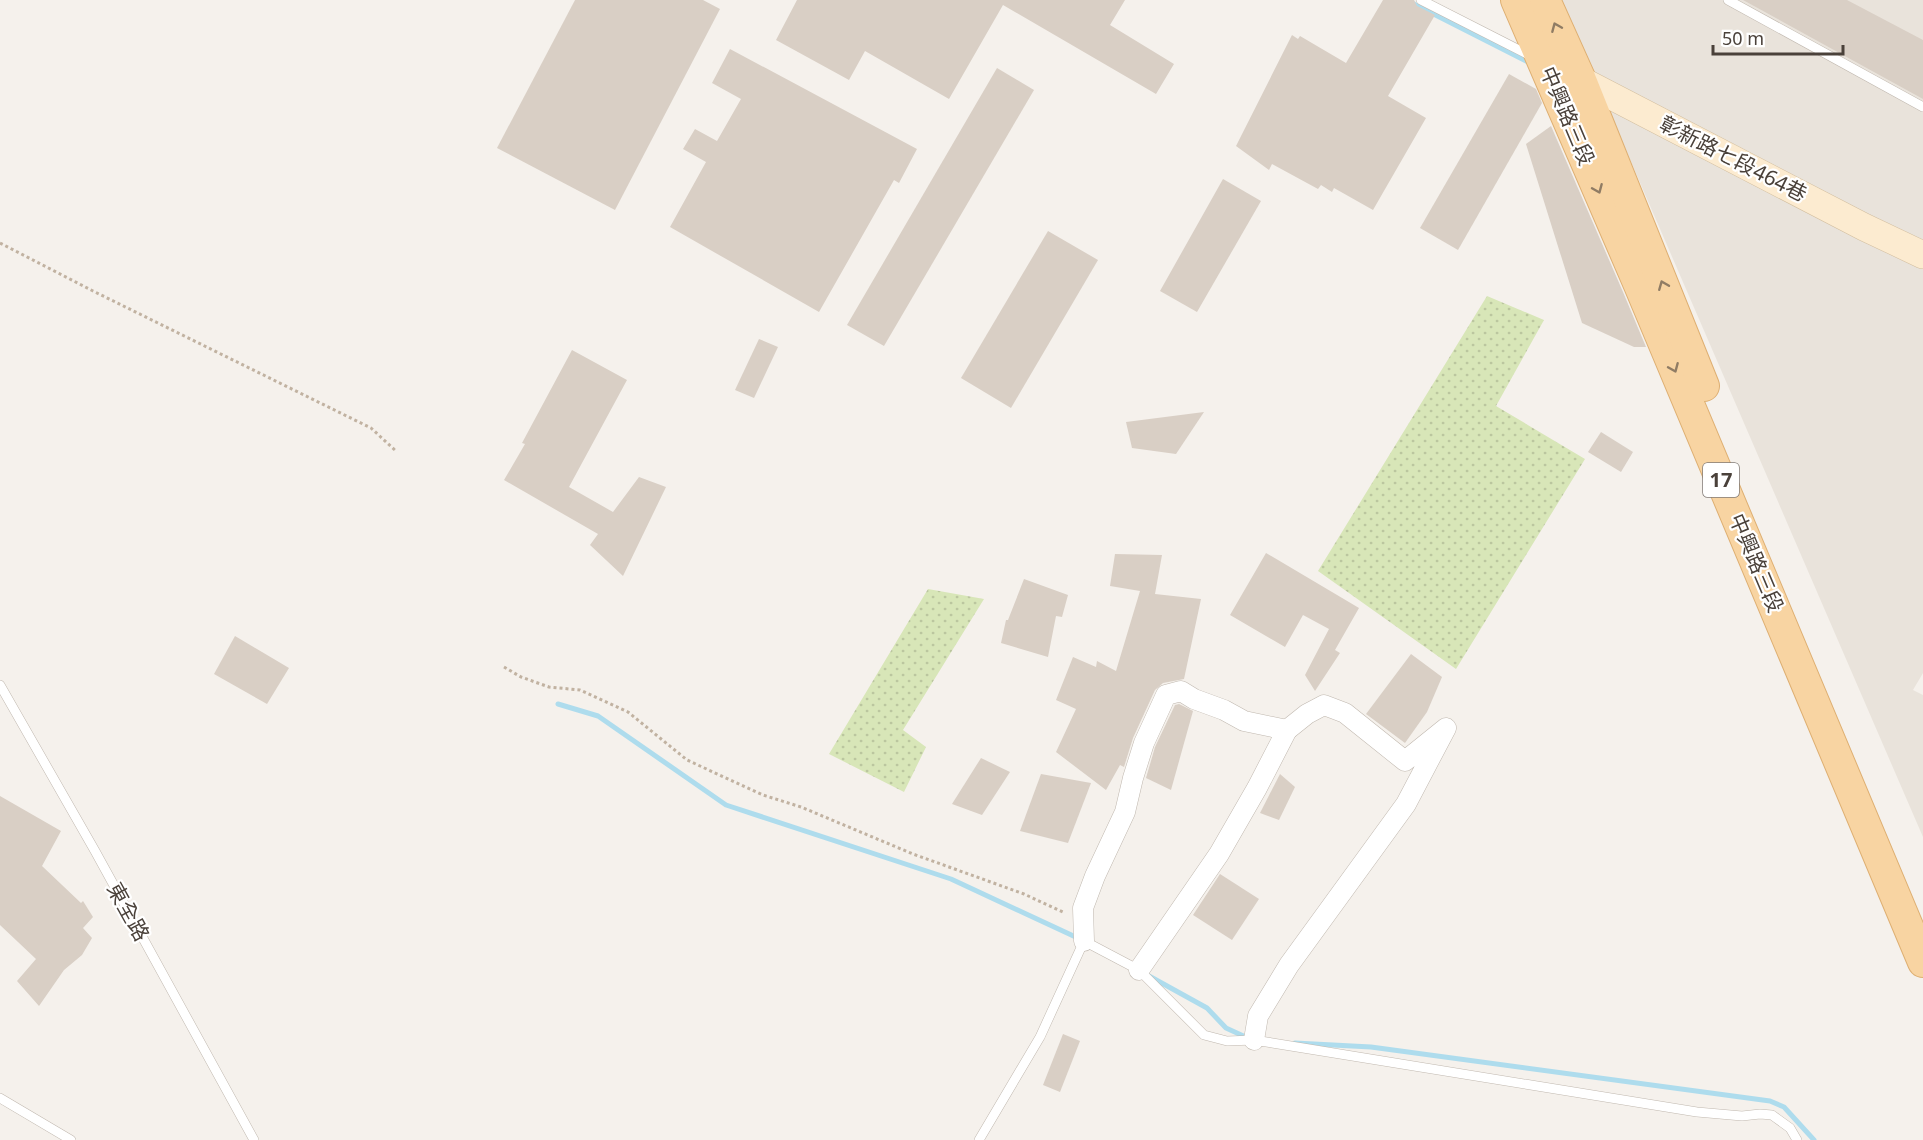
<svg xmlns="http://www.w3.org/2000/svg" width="1923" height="1140" font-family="'Noto Sans','Noto Sans TC',sans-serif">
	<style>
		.residential { fill: #e9e3db }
		.grass { fill: url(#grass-dots) }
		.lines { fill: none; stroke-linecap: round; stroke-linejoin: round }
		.stream { stroke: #aedced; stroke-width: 5 }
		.building { fill: #d9cfc5 }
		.lane-casing { stroke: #c0b8af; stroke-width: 10 }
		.street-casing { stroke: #c0b8af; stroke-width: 21 }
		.secondary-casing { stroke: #d2be9f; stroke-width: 28 }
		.primary-casing { stroke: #deaf72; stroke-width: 32 }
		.path { stroke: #c1b2a1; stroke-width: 3; stroke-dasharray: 3 3; stroke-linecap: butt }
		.lane { stroke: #fff; stroke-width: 9 }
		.street { stroke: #fff; stroke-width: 20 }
		.secondary { stroke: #fcebd0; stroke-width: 27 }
		.primary { stroke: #f8d4a2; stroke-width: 30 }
		.oneway { stroke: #907c64 }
		.labels { text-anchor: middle; stroke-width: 4.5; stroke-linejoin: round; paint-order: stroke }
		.shield { fill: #fff; stroke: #807a75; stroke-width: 1.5 }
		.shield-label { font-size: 20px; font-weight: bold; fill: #4a413a }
		.street-label { font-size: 21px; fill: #4a413a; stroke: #fff }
	</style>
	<defs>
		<pattern id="grass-dots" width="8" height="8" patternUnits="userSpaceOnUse" patternTransform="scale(1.5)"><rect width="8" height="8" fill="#d8e6b8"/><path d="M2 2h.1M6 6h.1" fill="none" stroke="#bbc69f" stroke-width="1.8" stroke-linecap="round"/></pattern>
	</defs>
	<rect width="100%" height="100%" fill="#f5f1ec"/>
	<!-- residential -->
	<polygon class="residential" points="1561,0 1923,0 1923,673 1913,690 1923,695 1923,837"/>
	<!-- grass -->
	<g class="grass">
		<polygon points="1487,296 1544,320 1496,406 1585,459 1456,669 1318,571"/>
		<polygon points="928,589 984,599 903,730 926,747 904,792 829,754"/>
	</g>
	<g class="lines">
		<!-- stream -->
		<g class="stream">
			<polyline points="1406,0 1530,63"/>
			<polyline points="558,704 598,716 726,805 951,879 1080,939"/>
			<polyline points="1149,976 1207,1008 1226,1028 1250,1039"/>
			<polyline points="1295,1043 1371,1047 1770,1101 1784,1107 1814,1140"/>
		</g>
	</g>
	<!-- building -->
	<g class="building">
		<polygon points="575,0 703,0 720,9 615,210 497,148"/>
		<polygon points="797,0 1125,0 1110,25 1174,64 1156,94 1003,5 949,99 865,51 849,80 776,40"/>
		<polygon points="1383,0 1414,0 1417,6 1435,15 1388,96 1426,118 1373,210 1334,188 1332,192 1321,185 1318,189 1272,164 1269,170 1236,146 1292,35 1298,39 1300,36 1346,63"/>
		<polygon points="1743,0 1847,0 1923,40 1923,99"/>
		<polygon points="730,49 917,149 899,183 894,180 819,312 670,227 706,162 683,149 695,129 717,141 741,99 712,83"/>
		<polygon points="997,68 1034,90 884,346 847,325"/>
		<polygon points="1509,74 1536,89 1542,103 1458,250 1420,228"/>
		<polygon points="1551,126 1623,292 1646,347 1634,347 1582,323 1526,144"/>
		<polygon points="1223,179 1261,201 1197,312 1160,291"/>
		<polygon points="1048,231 1098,260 1011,408 961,378"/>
		<polygon points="759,339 778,347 754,398 735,390"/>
		<polygon points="572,350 627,380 569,487 613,512 639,477 666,487 623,576 590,545 598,534 504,480 525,444 522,443"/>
		<polygon points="1204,412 1176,454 1132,448 1126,422"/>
		<polygon points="1601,432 1633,452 1621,472 1588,452"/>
		<polygon points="1266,553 1359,608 1335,650 1340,653 1315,691 1305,675 1329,629 1303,615 1285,647 1230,615"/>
		<polygon points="1115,554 1162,555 1155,594 1201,599 1184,679 1163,683 1155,690 1133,738 1124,767 1120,765 1106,790 1056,752 1076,709 1056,700 1073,657 1096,667 1097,661 1116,671 1140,591 1110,586"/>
		<polygon points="1024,579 1068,595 1062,617 1056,616 1048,657 1001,643 1006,620 1008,620"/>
		<polygon points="235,636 289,668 267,704 214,674"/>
		<polygon points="1411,654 1442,677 1427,712 1405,743 1366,714"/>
		<polygon points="1179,704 1193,711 1171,790 1146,778 1155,747 1175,705"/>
		<polygon points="981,758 1010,772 982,815 952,804"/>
		<polygon points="1041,774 1091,783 1068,843 1020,831"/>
		<polygon points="1280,774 1295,787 1279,820 1260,813"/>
		<polygon points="0,796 61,831 42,866 81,903 83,901 93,917 83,928 92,938 82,955 64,970 39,1006 17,981 36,959 0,925"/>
		<polygon points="1220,874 1259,899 1232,940 1193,915"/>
		<polygon points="1063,1034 1080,1041 1060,1092 1043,1085"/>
	</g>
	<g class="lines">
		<defs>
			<g id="lane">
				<polyline points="1421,0 1531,56"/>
				<polyline points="1728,0 1923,107"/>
				<polyline points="0,685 95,851 254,1140"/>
				<polyline points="0,1098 71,1140"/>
				<polyline points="979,1140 1040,1037 1084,941 1139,970 1204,1035 1227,1041 1254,1040 1697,1112 1742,1116 1760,1114 1772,1115 1790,1128 1797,1140"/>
			</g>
			<g id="street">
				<polyline points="1084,941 1083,908 1095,876 1125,812 1133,778 1144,743 1166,695 1181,691 1194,699 1224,710 1244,721 1287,730 1307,714 1324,705 1345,713 1405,761 1446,728 1406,804 1289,965 1258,1016 1254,1040"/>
				<polyline points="1139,970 1219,854 1257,788 1287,730"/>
			</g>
			<polyline id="secondary" points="1569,74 1864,227 1923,255"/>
			<g id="primary">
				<polyline points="1516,0 1639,285 1923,962"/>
				<polyline points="1545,0 1581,80 1704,386"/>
			</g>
		</defs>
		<!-- lane casing -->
		<use href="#lane" class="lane-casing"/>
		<!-- street casing -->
		<use href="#street" class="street-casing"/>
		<!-- secondary casing -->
		<use href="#secondary" class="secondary-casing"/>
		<!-- primary casing -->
		<use href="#primary" class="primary-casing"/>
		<!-- path -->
		<g class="path">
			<polyline points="0,243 93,291 371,428 397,452"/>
			<polyline points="504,667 521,677 549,687 580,690 628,712 687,760 763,795 801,807 913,854 1024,894 1065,913"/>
		</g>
		<!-- lane -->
		<use href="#lane" class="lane"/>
		<!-- street -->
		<use href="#street" class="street"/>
		<!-- secondary -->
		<use href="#secondary" class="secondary"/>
		<!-- primary -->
		<use href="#primary" class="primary"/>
	</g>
	<!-- one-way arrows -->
	<defs><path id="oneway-chevron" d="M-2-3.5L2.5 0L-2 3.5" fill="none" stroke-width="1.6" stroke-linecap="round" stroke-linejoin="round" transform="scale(1.5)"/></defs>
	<g class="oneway">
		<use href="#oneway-chevron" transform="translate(1556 27) rotate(-113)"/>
		<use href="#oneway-chevron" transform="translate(1598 189) rotate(67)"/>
		<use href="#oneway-chevron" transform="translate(1663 285) rotate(-112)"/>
		<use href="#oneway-chevron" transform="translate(1674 368) rotate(67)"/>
	</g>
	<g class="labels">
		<!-- shield labels -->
		<rect class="shield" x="1703" y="463" width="36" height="34" rx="4.5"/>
		<g class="shield-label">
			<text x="1721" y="487">17</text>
		</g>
		<!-- street labels -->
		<g class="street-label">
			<text transform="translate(1567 116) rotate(67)" y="7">中興路三段</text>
			<text transform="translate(1733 159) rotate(27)" y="7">彰新路七段464巷</text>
			<text transform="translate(1756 563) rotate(67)" y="7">中興路三段</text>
			<text transform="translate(128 912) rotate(61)" y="7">東全路</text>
		</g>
	</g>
	<!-- scale -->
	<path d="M1713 45v9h130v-9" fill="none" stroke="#4a413a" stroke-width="3"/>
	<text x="1722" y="45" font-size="18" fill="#4a413a" stroke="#ffffff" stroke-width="4.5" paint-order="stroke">50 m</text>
</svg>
